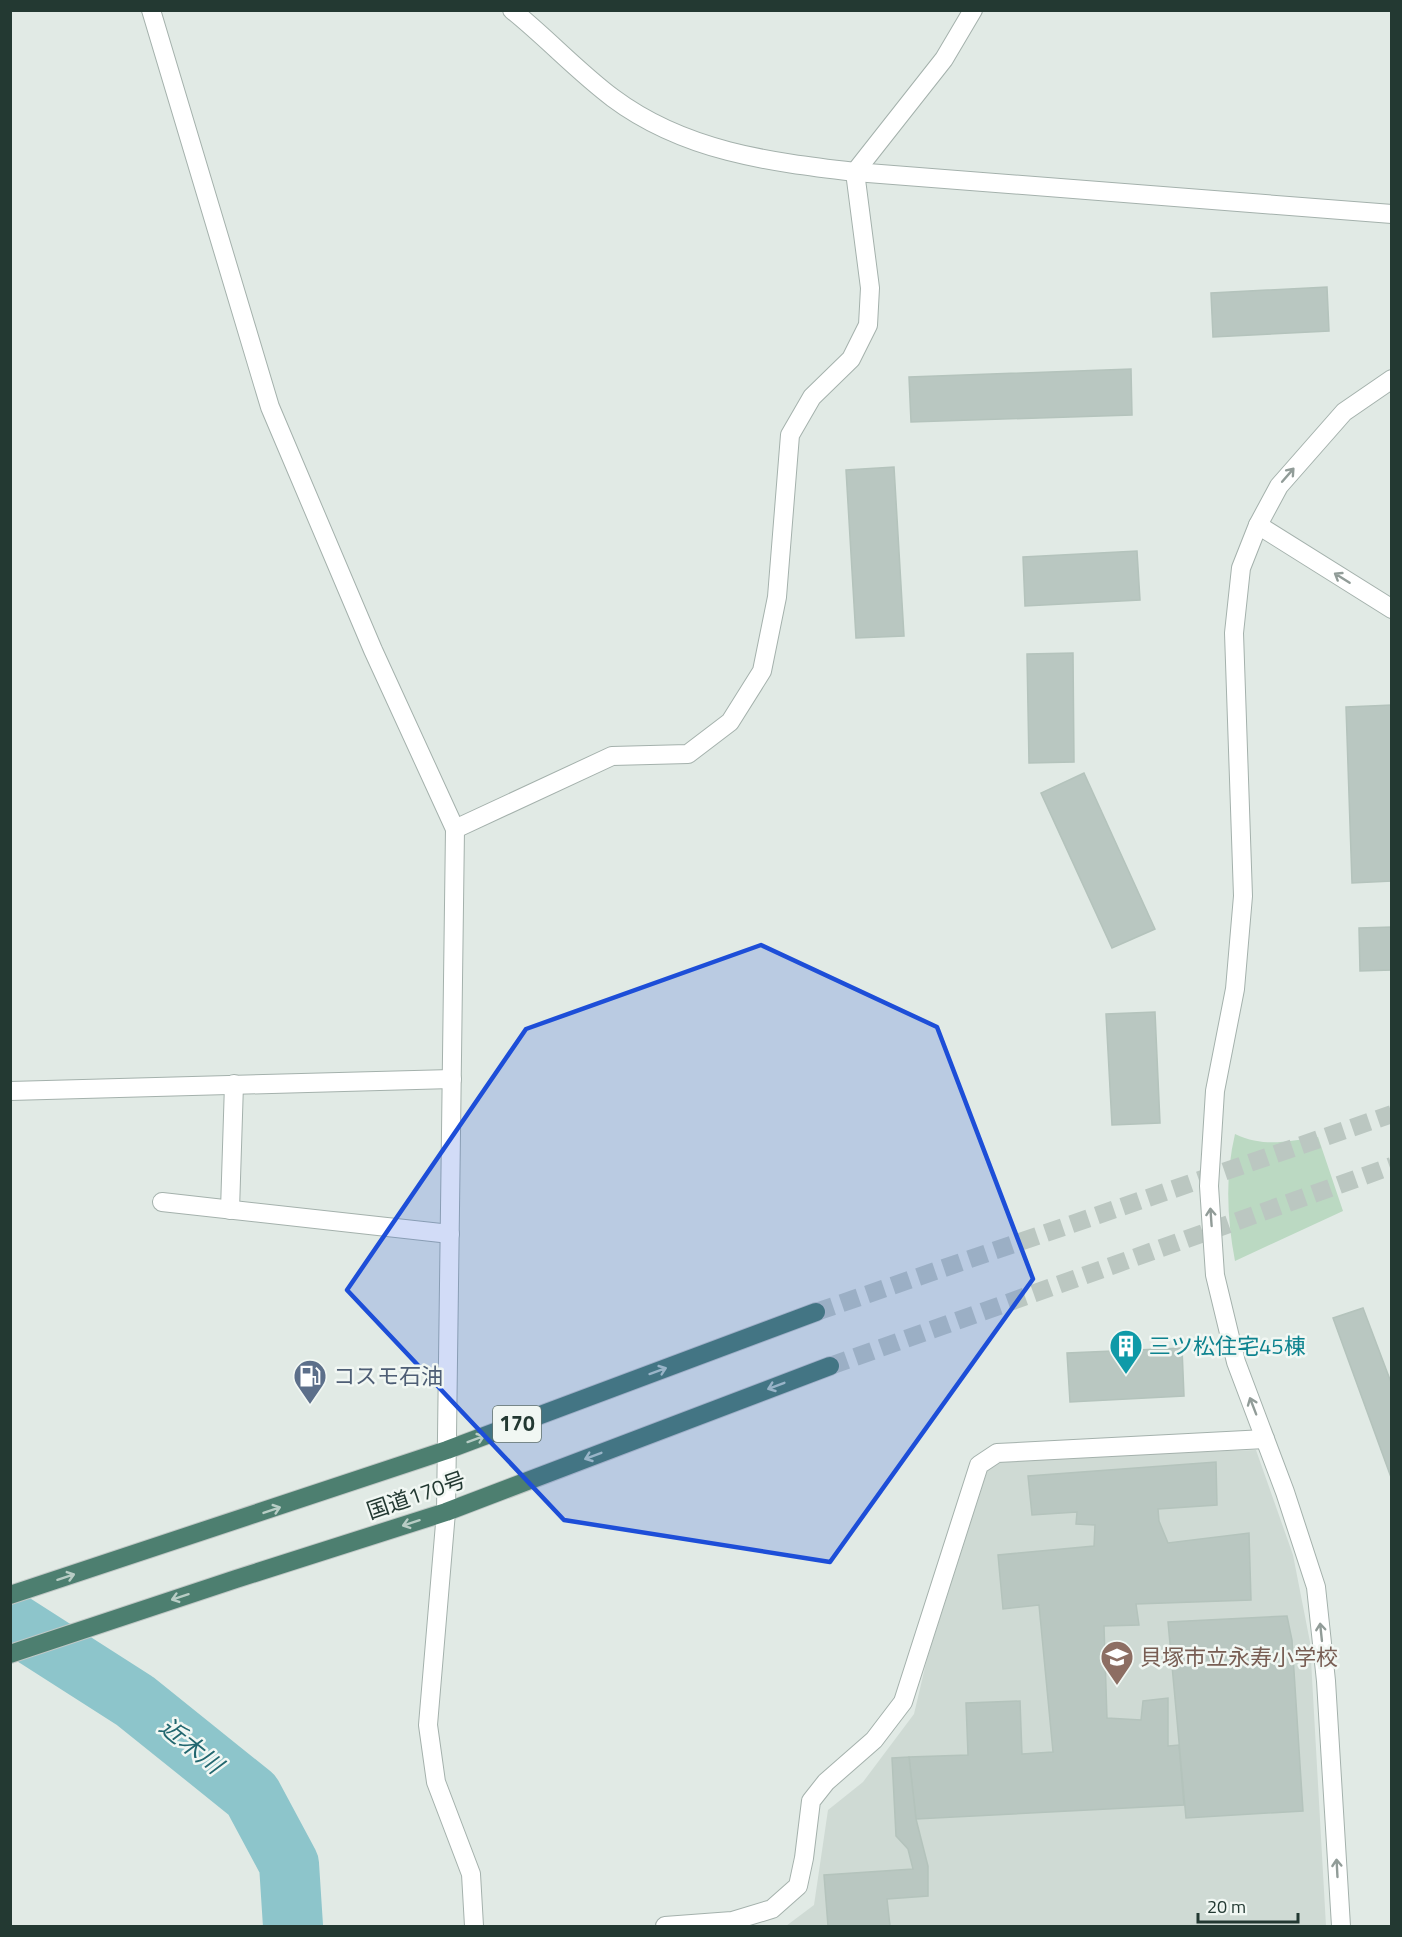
<svg xmlns="http://www.w3.org/2000/svg" width="1402" height="1937" font-family="'Titillium Web','Noto Sans JP',sans-serif">
	<style>
		.built { fill: #cfdad4 }
		.green { fill: #bbd9c2 }
		.lines { fill: none; stroke-linecap: round; stroke-linejoin: round }
		.river { stroke: #8dc5cb; stroke-width: 60 }
		.building { fill: #b9c7c1; stroke: #b4c3bc; stroke-width: 1.5 }
		.trunk-tunnel { stroke: #bbc7c1; stroke-width: 18; stroke-dasharray: 18 9; stroke-linecap: butt }
		.minor-casing { stroke: #a4b1ac; stroke-width: 20 }
		.tertiary-casing { stroke: #a4b1ac; stroke-width: 20 }
		.trunk-casing { stroke: #c1c8c6; stroke-width: 20 }
		.minor { stroke: #fff; stroke-width: 18 }
		.tertiary { stroke: #fff; stroke-width: 18 }
		.trunk { stroke: #4d7f70; stroke-width: 18 }
		.oneway { stroke: #919c98 }
		.oneway2 { stroke: #b8cdc5 }
		.marked { fill: #1d4ed8; fill-opacity: 0.2; stroke: #1d4ed8; stroke-width: 4.5; stroke-linejoin: round }
		.labels { text-anchor: middle; stroke-width: 5; stroke-linejoin: round; paint-order: stroke }
		.shield { fill: #f1f7f3; stroke: #61726c; stroke-width: 1.5 }
		.shield-label { font-size: 21px; font-weight: bold; fill: #233932 }
		.culture-label { font-size: 22px; fill: #0d838f; stroke: #f1f7f3; text-anchor: start }
		.service-label { font-size: 22px; fill: #4e5e75; stroke: #f1f7f3; text-anchor: start }
		.street-label { font-size: 22px; fill: #233932; stroke: #f1f7f3 }
		.education-label { font-size: 22px; fill: #785e54; stroke: #f1f7f3; text-anchor: start }
		.water-label { font-size: 24px; font-style: italic; fill: #22676f; stroke: #f1f7f3 }
	</style>
	<rect width="100%" height="100%" fill="#e1eae5"/>
	<!-- built -->
	<polygon class="built" points="1256,1450 1293,1555 1310,1642 1326,1926 786,1926 814,1905 828,1810 863,1782 914,1714 927,1659 991,1459"/>
	<!-- green -->
	<path class="green" d="M1235,1134C1265,1148 1287,1141 1318,1137L1343,1211L1235,1261C1227,1219 1225,1176 1235,1134Z"/>
	<g class="lines">
		<!-- river -->
		<polyline class="river" points="10,1621 135,1701 252,1795 289,1864 293,1926"/>
	</g>
	<!-- building -->
	<g class="building">
		<polygon points="1327,287 1329,331 1213,337 1211,293"/>
		<polygon points="1131,369 1132,415 911,422 909,377"/>
		<polygon points="894,467 904,636 856,638 846,470"/>
		<polygon points="1137,551 1140,600 1025,606 1023,557"/>
		<polygon points="1073,653 1074,762 1029,763 1027,654"/>
		<polygon points="1392,705 1392,881 1352,883 1346,707"/>
		<polygon points="1084,773 1155,929 1112,948 1041,793"/>
		<polygon points="1392,927 1392,970 1360,971 1359,928"/>
		<polygon points="1155,1012 1160,1123 1112,1125 1106,1014"/>
		<polygon points="1363,1308 1392,1385 1392,1480 1333,1318"/>
		<polygon points="1182,1348 1184,1396 1070,1402 1067,1353"/>
		<polygon points="1216,1462 1217,1505 1158,1509 1159,1521 1168,1543 1249,1533 1251,1600 1136,1604 1139,1625 1104,1626 1107,1718 1141,1720 1143,1701 1168,1698 1168,1746 1179,1745 1184,1805 916,1819 909,1757 968,1755 966,1703 1020,1701 1022,1754 1053,1752 1039,1605 1003,1609 998,1555 1094,1546 1095,1525 1076,1524 1077,1512 1032,1515 1028,1476"/>
		<polygon points="1287,1616 1292,1640 1303,1811 1186,1818 1168,1622"/>
		<polygon points="909,1757 916,1819 928,1866 928,1896 887,1899 890,1926 828,1926 824,1875 913,1869 908,1849 896,1836 892,1758"/>
	</g>
	<g class="lines">
		<!-- trunk-tunnel -->
		<g class="trunk-tunnel">
			<polyline points="816,1312 1392,1114"/>
			<polyline points="830,1366 1392,1166"/>
		</g>
		<defs>
			<g id="minor">
				<polyline points="151,10 270,407 373,650 455,829 446,1512 428,1725 436,1782 471,1874 474,1926"/>
				<polyline points="1258,525 1392,609"/>
				<polyline points="455,829 612,756 688,754 730,722 762,671 777,597 790,435 812,397 851,359 868,325 870,288 855,172 944,59 973,10"/>
				<polyline points="10,1091 452,1079"/>
				<polyline points="162,1202 450,1234"/>
				<polyline points="230,1210 234,1084"/>
				<polyline points="665,1926 732,1921 772,1909 798,1886 804,1858 811,1801 826,1782 874,1740 903,1702 979,1465 997,1453 1265,1439"/>
				<polyline points="1341,1926 1326,1681 1316,1587 1285,1492 1236,1362 1215,1275 1209,1186 1215,1091 1235,989 1243,896 1234,633 1241,568 1258,525 1279,486 1344,412 1392,379"/>
			</g>
			<path id="tertiary" d="M512,10C547,38 577,71 613,98C684,151 769,162 855,172L1392,214"/>
			<g id="trunk">
				<polyline points="10,1595 447,1450 816,1312"/>
				<polyline points="10,1654 236,1579 446,1512 830,1366"/>
			</g>
		</defs>
		<!-- minor casing -->
		<use href="#minor" class="minor-casing"/>
		<!-- tertiary casing -->
		<use href="#tertiary" class="tertiary-casing"/>
		<!-- trunk casing -->
		<use href="#trunk" class="trunk-casing"/>
		<!-- minor -->
		<use href="#minor" class="minor"/>
		<!-- tertiary -->
		<use href="#tertiary" class="tertiary"/>
		<!-- trunk -->
		<use href="#trunk" class="trunk"/>
	</g>
	<!-- one-way arrows -->
	<defs><path id="oneway-shaft" d="M-6 0H5M1.5-3L5.5 0L1.5 3" fill="none" stroke-width="1.6" stroke-linecap="round" stroke-linejoin="round" transform="scale(1.5)"/></defs>
	<g class="oneway">
		<use href="#oneway-shaft" transform="translate(1288 475) rotate(-49)"/>
		<use href="#oneway-shaft" transform="translate(1342 578) rotate(-148)"/>
		<use href="#oneway-shaft" transform="translate(1211 1217) rotate(-94)"/>
		<use href="#oneway-shaft" transform="translate(1253 1406) rotate(-111)"/>
		<use href="#oneway-shaft" transform="translate(1321 1632) rotate(-96)"/>
		<use href="#oneway-shaft" transform="translate(1337 1868) rotate(-93)"/>
	</g>
	<g class="oneway2">
		<use href="#oneway-shaft" transform="translate(658 1371) rotate(-20)"/>
		<use href="#oneway-shaft" transform="translate(776 1386) rotate(159)"/>
		<use href="#oneway-shaft" transform="translate(476 1439) rotate(-20)"/>
		<use href="#oneway-shaft" transform="translate(593 1456) rotate(159)"/>
		<use href="#oneway-shaft" transform="translate(272 1510) rotate(-19)"/>
		<use href="#oneway-shaft" transform="translate(411 1523) rotate(162)"/>
		<use href="#oneway-shaft" transform="translate(66 1577) rotate(-18)"/>
		<use href="#oneway-shaft" transform="translate(180 1597) rotate(162)"/>
	</g>
	<!-- marked area -->
	<path class="marked" d="M761,945L937,1027L1033,1279L830,1562L564,1520L347,1290L526,1029Z"/>
	<!-- icons -->
	<defs>
		<symbol id="building-pin" viewBox="-11 -11 22 30"><path d="M0 17L-7.5 6A9.5 9.5 0 1 1 7.5 6Z" fill="#0f9aa8" stroke="#f1f7f3"/><path d="M-4-6H4V6H1V3H-1V6H-4ZM-2.5-4.3h1.7v1.8h-1.7ZM.8-4.3h1.7v1.8H.8ZM-2.5-1h1.7V.8h-1.7ZM.8-1h1.7V.8H.8Z" fill="#fff"/></symbol>
		<symbol id="fuel-pin" viewBox="-11 -11 22 30"><path d="M0 17L-7.5 6A9.5 9.5 0 1 1 7.5 6Z" fill="#5c6f8a" stroke="#f1f7f3"/><path d="M-5.5-6h7V0h2V4h1.3V-2.5L3-4.5l.8-.8L6-3V5H2.5V1h-1V6h-7ZM-4.2-4.7v3.2H.2V-4.7Z" fill="#fff"/></symbol>
		<symbol id="school-pin" viewBox="-11 -11 22 30"><path d="M0 17L-7.5 6A9.5 9.5 0 1 1 7.5 6Z" fill="#8d6e63" stroke="#f1f7f3"/><path d="M0-5L7-2L0 1L-7-2ZM-4 1L0 2.5L4 1V4Q0 6-4 4Z" fill="#fff"/></symbol>
	</defs>
	<g fill-rule="evenodd">
		<use href="#building-pin" x="1107" y="1327" width="38" height="52"/>
		<use href="#fuel-pin" x="291" y="1357" width="38" height="52"/>
		<use href="#school-pin" x="1098" y="1638" width="38" height="52"/>
	</g>
	<g class="labels">
		<!-- shield labels -->
		<rect class="shield" x="493" y="1406" width="48" height="36" rx="4.5"/>
		<g class="shield-label">
			<text x="517" y="1431">170</text>
		</g>
		<!-- culture labels -->
		<g class="culture-label">
			<text x="1149" y="1354">三ツ松住宅45棟</text>
		</g>
		<!-- service labels -->
		<g class="service-label">
			<text x="333" y="1384">コスモ石油</text>
		</g>
		<!-- street labels -->
		<g class="street-label">
			<text transform="translate(416 1495) rotate(-19)" y="8">国道170号</text>
		</g>
		<!-- education labels -->
		<g class="education-label">
			<text x="1140" y="1665">貝塚市立永寿小学校</text>
		</g>
		<!-- water labels -->
		<g class="water-label">
			<text transform="translate(191 1746) rotate(39)" y="8">近木川</text>
		</g>
	</g>
	<!-- border -->
	<rect width="1402" height="1937" fill="none" stroke="#233932" stroke-width="24"/>
	<!-- scale -->
	<path d="M1198 1913v9h100v-9" fill="none" stroke="#233932" stroke-width="3"/>
	<text x="1207" y="1913" font-size="18" fill="#233932" stroke="#f1f7f3" stroke-width="4.5" paint-order="stroke">20 m</text>
</svg>
